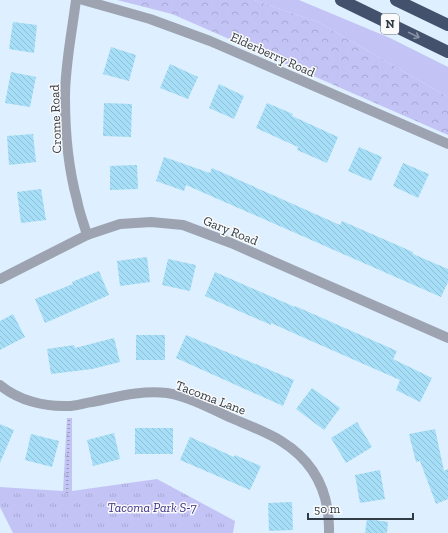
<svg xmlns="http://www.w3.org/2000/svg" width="448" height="533" font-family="'Zilla Slab',serif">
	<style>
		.green { fill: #c3c4f5 }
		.forest { fill: url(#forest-crowns) }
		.park { fill: url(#park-tufts) }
		.building { fill: url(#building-back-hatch) }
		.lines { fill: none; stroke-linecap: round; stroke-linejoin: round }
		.path { stroke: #919fad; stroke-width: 2.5; stroke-dasharray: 1 3; stroke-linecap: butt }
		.minor { stroke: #9da3b1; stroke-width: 10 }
		.highway { stroke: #44516c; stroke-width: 12 }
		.oneway { stroke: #8d95a5 }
		.labels { text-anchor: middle; stroke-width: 3; stroke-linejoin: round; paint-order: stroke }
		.shield { fill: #fafafa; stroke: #6d747c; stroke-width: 1 }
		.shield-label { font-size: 12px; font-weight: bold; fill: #303b46 }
		.street-label { font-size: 13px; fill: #303b46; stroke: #fafafa }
		.park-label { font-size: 13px; font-style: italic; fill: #3e328a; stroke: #fafafa }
	</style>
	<defs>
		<pattern id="forest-crowns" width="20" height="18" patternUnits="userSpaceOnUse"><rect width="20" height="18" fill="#c3c4f5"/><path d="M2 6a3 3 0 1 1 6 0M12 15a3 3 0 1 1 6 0" fill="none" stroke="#a8a9d3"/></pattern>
		<pattern id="park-tufts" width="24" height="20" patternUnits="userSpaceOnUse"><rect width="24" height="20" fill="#c3c4f5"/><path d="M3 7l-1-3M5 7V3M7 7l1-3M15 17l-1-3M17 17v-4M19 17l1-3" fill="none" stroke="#a8a9d3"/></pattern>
		<pattern id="building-back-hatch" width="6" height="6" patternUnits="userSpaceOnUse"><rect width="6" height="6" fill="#a5def6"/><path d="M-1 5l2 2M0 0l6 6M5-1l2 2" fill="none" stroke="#8ebfd4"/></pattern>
	</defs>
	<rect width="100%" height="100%" fill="#deefff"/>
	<!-- green -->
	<polygon class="green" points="254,0 299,0 390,38 448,67 448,97 318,22"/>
	<!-- forest -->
	<polygon class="forest" points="117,0 254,0 318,22 448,97 448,135 172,14"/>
	<!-- park -->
	<polygon class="park" points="67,418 72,418 72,491 157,479 235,521 233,533 13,533 0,507 0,487 63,491"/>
	<!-- building -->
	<g class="building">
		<polygon points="13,22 37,25 34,53 9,49"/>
		<polygon points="111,47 136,55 129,81 103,74"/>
		<polygon points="170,64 198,77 188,99 160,88"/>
		<polygon points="11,72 36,77 30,107 5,103"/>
		<polygon points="219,84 244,96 234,119 209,108"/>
		<polygon points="104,103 132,104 131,137 103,136"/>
		<polygon points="267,103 293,114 292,116 338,137 327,163 297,150 298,147 256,128"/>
		<polygon points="33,134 36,162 9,165 7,136"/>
		<polygon points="359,147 382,157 371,181 348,171"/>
		<polygon points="164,157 210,173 212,168 340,225 342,221 413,252 413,254 448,269 448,282 441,297 186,185 184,191 156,181"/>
		<polygon points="403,163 429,174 418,198 393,186"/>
		<polygon points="137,165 138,189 110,190 110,166"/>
		<polygon points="41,189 46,220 21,223 17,192"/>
		<polygon points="147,257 150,282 120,286 117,261"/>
		<polygon points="168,259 196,265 190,291 162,285"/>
		<polygon points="99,271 109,295 45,323 35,299 73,284 72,282"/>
		<polygon points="215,272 295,307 295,306 397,351 393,359 432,378 420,402 396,390 400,380 309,340 271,323 271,325 205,296"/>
		<polygon points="13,314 25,337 0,350 0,321"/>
		<rect x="136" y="335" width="29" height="25"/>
		<polygon points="186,335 294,380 283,406 176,358"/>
		<polygon points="114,338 120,362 92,369 51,374 47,349 74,345 75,348"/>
		<polygon points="312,388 340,408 324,430 296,409"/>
		<polygon points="357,422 372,447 346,463 331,438"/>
		<polygon points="0,424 14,430 0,463"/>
		<rect x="135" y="428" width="38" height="26"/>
		<polygon points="435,429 444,471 448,469 448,499 436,504 420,461 416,462 409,434"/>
		<polygon points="114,433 120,459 93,466 87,440"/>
		<polygon points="31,434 59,441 52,467 25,460"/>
		<polygon points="190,437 234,457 235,455 261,466 250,490 180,460"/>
		<polygon points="380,470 385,499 360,503 355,475"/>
		<polygon points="292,502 293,530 269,531 268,503"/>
		<polygon points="367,519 388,522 387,533 365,533"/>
	</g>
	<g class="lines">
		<!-- path -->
		<polyline class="path" points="67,493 69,417"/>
		<!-- minor -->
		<g class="minor">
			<path d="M76,0C72,32 65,65 65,97C65,132 68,167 77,200C79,212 84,224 87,235"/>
			<polyline points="83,0 150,19 210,41 448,144"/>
			<polyline points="0,279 87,235 120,224 151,222 183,225 231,243 448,338"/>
			<path d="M0,385C18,400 44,407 68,406C76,406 84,403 92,402C117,397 141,390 167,393C187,396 210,408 229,417C245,424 267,432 281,441C315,462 330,494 329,533"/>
		</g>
		<!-- highway -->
		<g class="highway">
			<polyline points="341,0 448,52"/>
			<polyline points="396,0 448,25"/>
		</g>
	</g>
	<!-- one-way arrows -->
	<defs><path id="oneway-shaft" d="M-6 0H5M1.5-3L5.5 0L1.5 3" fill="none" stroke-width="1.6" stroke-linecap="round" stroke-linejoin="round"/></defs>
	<use class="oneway" href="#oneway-shaft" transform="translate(414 35) rotate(26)"/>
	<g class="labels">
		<!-- shield labels -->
		<rect class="shield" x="381" y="14" width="18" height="20" rx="3"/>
		<g class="shield-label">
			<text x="390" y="28">N</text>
		</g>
		<!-- street labels -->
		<g class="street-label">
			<text transform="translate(273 54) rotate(24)" y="5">Elderberry Road</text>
			<text transform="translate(55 119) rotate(-92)" y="5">Crome Road</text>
			<text transform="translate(231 230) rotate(22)" y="5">Gary Road</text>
			<text transform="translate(211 397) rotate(21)" y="5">Tacoma Lane</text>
		</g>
		<!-- park labels -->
		<g class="park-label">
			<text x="152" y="512">Tacoma Park S-7</text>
		</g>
	</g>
	<!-- scale -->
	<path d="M308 513v6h105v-6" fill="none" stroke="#303b46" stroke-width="2"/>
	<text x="314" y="513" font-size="12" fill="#303b46" stroke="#fafafa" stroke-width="3" paint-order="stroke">50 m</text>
</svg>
